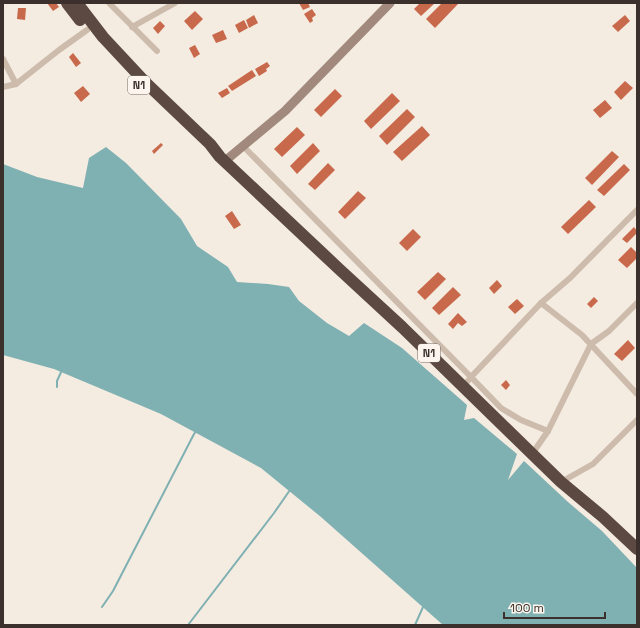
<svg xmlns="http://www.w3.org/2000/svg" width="640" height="628" font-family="'Space Grotesk',sans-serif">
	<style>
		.water { fill: #7fb0b2 }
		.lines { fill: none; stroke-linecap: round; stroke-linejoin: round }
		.stream { stroke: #7fb0b2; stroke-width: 2 }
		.building { fill: #c8694b }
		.street { stroke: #cdbbac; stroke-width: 6 }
		.secondary { stroke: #a18a7d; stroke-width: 9 }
		.highway { stroke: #5c4a42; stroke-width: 12 }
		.labels { text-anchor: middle; stroke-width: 3; stroke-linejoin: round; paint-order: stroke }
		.shield { fill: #fbf5ee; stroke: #756b66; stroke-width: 1 }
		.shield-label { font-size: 11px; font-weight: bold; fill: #3b302b }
	</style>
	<rect width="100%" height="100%" fill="#f4ebe1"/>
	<!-- water -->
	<polygon class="water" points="106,147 126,163 181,219 197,246 228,267 237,282 268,284 289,287 299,301 327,323 349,336 364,323 402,348 467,405 464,420 474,418 517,454 508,480 524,461 568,502 602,531 637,568 637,625 443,625 321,517 261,468 161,414 54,369 3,355 3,164 37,177 83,188 89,158"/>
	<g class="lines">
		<!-- stream -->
		<g class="stream">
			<polyline points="57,387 57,381 62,370"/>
			<polyline points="102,607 113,591 194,434 197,430"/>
			<polyline points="188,625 274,513 290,490"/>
			<polyline points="415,625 423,607"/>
		</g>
	</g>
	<!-- building -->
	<g class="building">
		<polygon points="47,3 56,3 59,7 53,11"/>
		<polygon points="299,3 308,3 310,7 303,10"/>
		<polygon points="420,3 435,3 421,16 414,9"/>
		<polygon points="442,3 459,3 435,28 426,19"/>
		<polygon points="18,8 26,8 25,20 17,19"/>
		<polygon points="312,9 316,15 312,18 313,21 310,23 304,14"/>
		<polygon points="195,11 203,19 192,30 184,21"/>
		<polygon points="254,15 258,23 249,28 246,20"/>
		<polygon points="625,15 630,21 618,32 612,26"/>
		<polygon points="244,20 248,28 239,33 235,25"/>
		<polygon points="160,21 165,26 158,34 153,28"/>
		<polygon points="223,30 227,39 216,43 212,35"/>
		<polygon points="195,45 200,54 194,58 189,48"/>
		<polygon points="73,53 81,63 76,67 69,57"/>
		<polygon points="267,62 270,66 266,69 267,71 259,76 255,69"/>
		<polygon points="252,70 256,76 232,91 228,86"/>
		<polygon points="625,81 633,88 621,100 614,92"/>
		<polygon points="83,86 90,94 81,102 74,93"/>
		<polygon points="227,88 230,93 222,98 218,93"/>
		<polygon points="335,89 342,96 321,117 314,110"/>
		<polygon points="392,93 400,101 371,129 364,121"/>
		<polygon points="605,100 612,108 600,118 593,110"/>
		<polygon points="407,109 415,117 387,145 379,136"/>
		<polygon points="422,126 430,135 402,161 393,152"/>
		<polygon points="297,127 305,135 282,157 274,149"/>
		<polygon points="161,143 163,145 154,154 152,151"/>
		<polygon points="313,143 320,151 297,174 290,166"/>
		<polygon points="612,151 619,157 592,185 585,178"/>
		<polygon points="328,163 335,170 315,190 308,184"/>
		<polygon points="624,164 630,170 604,196 597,190"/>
		<polygon points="358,191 366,198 345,219 338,212"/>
		<polygon points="589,200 596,207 568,234 561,227"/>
		<polygon points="232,211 241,225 234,229 225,216"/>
		<polygon points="634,227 637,231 637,233 627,243 622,239"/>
		<polygon points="413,229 421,237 407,251 399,243"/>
		<polygon points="631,247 637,253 637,258 627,268 618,260"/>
		<polygon points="438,272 446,279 425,300 417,292"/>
		<polygon points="497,280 502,286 494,294 489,288"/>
		<polygon points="453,287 461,295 439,315 432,308"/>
		<polygon points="594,297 598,301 591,308 587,304"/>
		<polygon points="517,299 524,306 515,314 508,307"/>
		<polygon points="458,313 467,322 462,326 458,323 453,329 448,324"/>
		<polygon points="628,340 635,348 622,361 614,354"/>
		<polygon points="506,380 510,385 506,390 501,385"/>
	</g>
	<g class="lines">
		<!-- street -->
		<g class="street">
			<polyline points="109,3 157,51"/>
			<polyline points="132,27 175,3"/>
			<polyline points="3,59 16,84"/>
			<polyline points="3,87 16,84 59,50 87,30"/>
			<polyline points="243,146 471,377 541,303 570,278 637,210"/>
			<polyline points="541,303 582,335 637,394"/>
			<polyline points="463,387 471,377 501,408 521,420 548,431"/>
			<polyline points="532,454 548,431 591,344 609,331 637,303"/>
			<polyline points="561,482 593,464 637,420"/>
		</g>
		<!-- secondary -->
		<polyline class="secondary" points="225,161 285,111 390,3"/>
		<!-- highway -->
		<g class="highway">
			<polyline points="67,3 80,20"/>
			<polyline points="77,3 103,37 145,82 210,144 220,157 338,268 402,327 561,482 603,517 637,549"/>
		</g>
	</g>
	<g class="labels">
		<!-- shield labels -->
		<g class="shield">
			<rect x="128" y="76" width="22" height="18" rx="3"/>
			<rect x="418" y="344" width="22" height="18" rx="3"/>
		</g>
		<g class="shield-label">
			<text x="139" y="89">N1</text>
			<text x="429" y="357">N1</text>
		</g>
	</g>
	<!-- border -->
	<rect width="640" height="628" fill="none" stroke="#3b302b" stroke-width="8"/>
	<!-- scale -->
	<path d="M504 612v6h101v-6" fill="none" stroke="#3b302b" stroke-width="2"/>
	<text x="510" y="612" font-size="12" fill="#3b302b" stroke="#fbf5ee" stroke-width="3" paint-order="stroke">100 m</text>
</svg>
